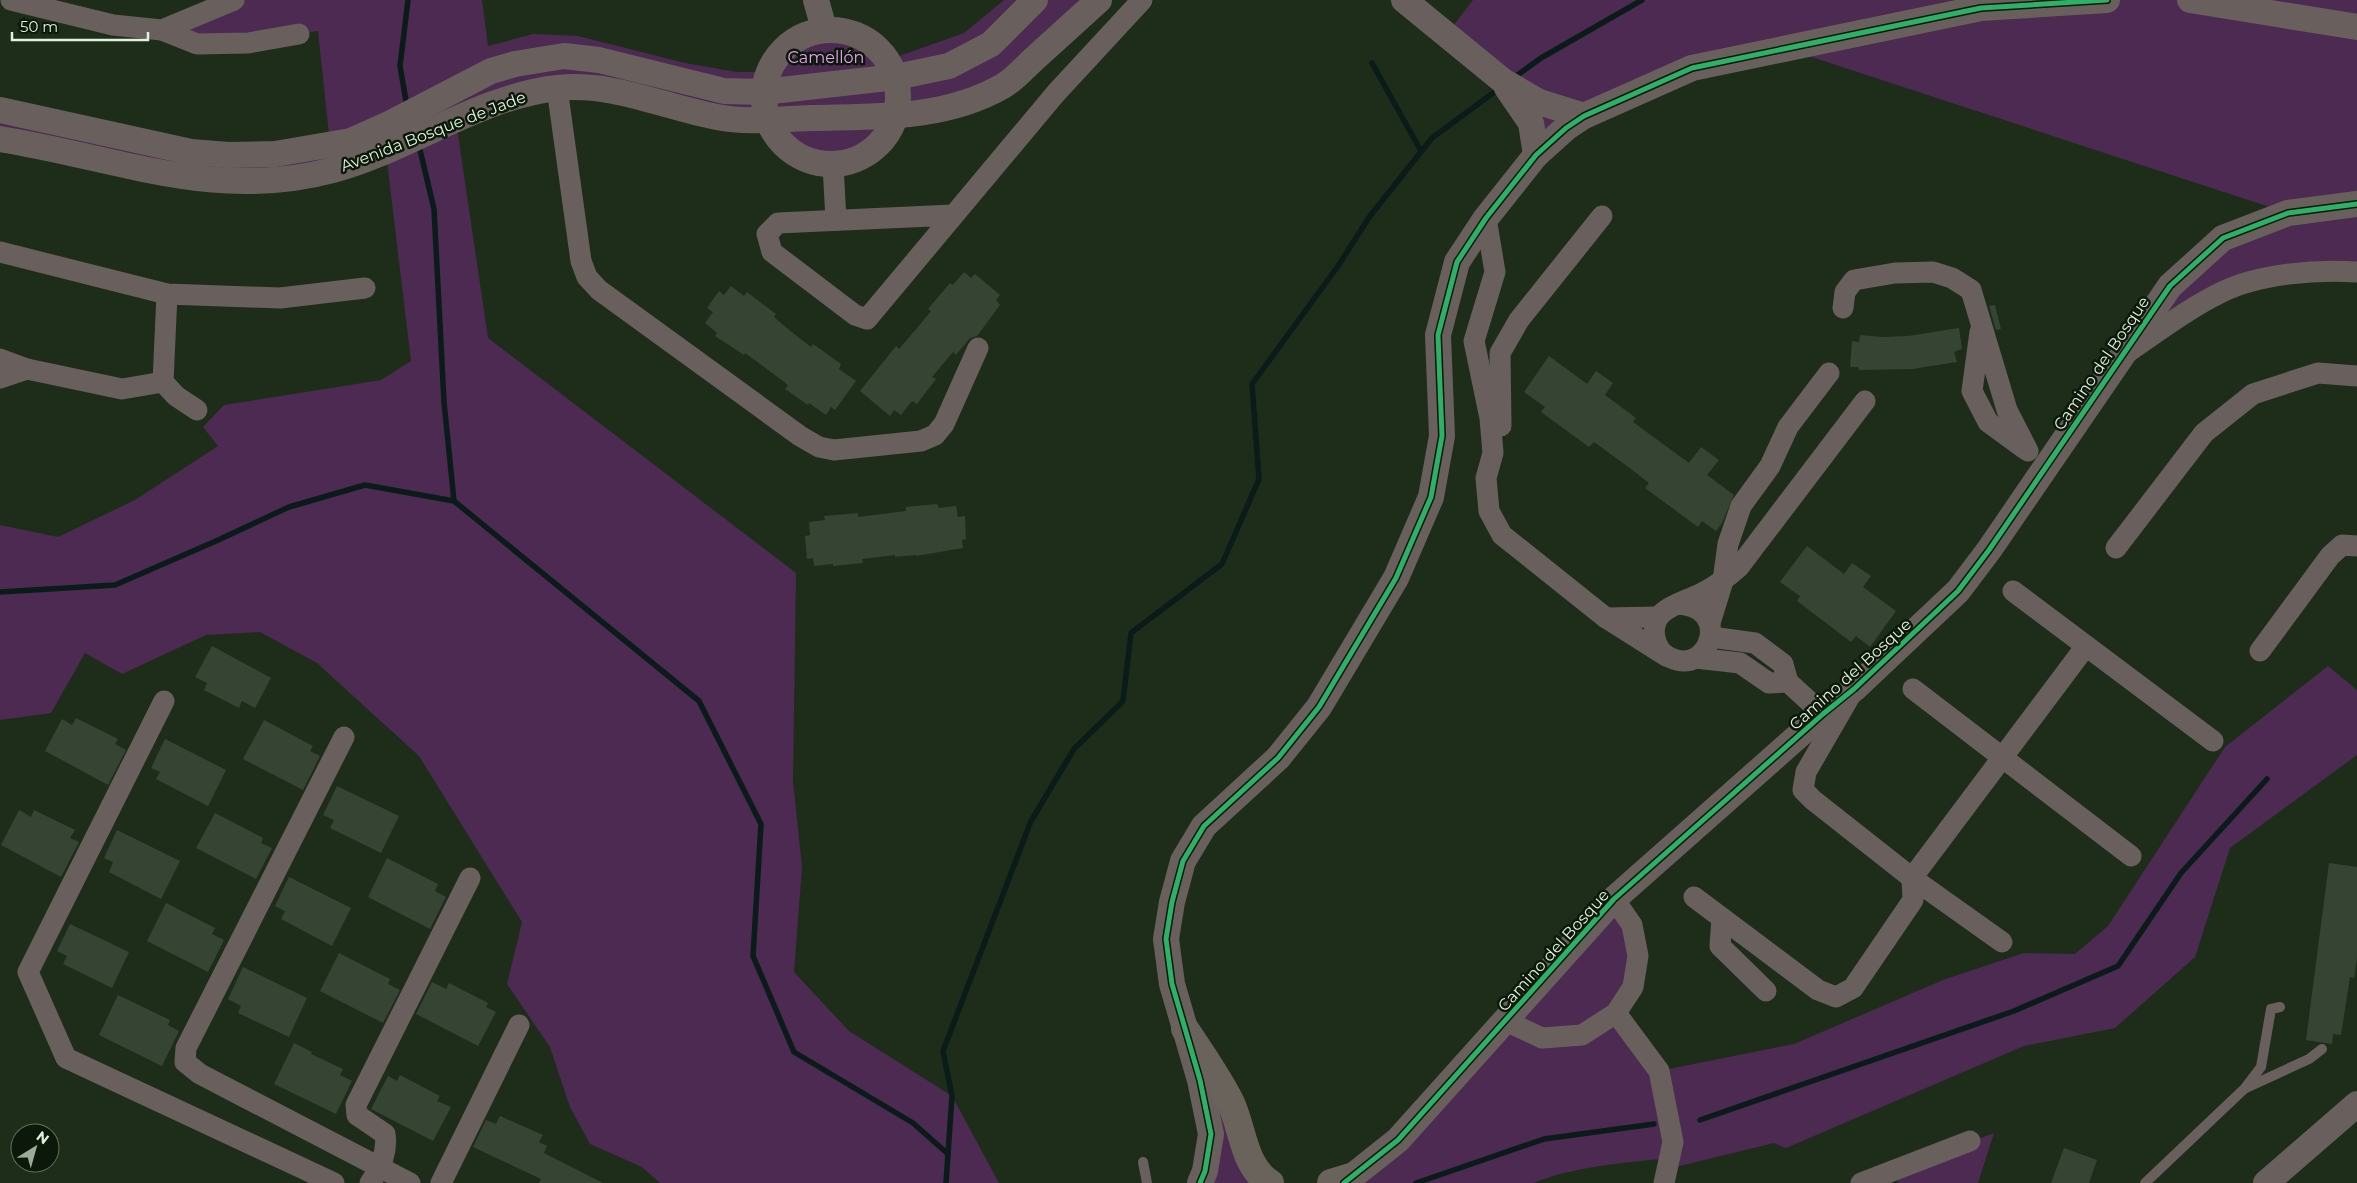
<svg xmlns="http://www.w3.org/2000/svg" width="2357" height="1183" font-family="Montserrat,sans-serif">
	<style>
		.green { fill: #4c2a52 }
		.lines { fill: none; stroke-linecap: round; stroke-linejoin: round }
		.stream { stroke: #0b1b1a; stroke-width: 5.5 }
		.building { fill: #364434 }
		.service { stroke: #69605d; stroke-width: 10 }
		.minor { stroke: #69605d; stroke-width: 21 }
		.tertiary { stroke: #69605d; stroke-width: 26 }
		.secondary { stroke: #6a635c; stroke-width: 28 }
		.cycleway-casing { stroke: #0c190a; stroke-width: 8 }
		.cycleway { stroke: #2db169; stroke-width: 5 }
		.labels { text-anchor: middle; stroke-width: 5; stroke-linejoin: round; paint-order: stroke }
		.park-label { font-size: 16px; fill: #e9a0f7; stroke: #0c190a }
		.street-label { font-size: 16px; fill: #dff2dc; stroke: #0c190a }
	</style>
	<rect width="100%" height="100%" fill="#1d2d1a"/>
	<!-- green -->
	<g class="green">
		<path d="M237,0H482L488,46L533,34L578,36L685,63L737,72H767C794,22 853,17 888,60L964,33L1004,0H1099L1006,84L897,115L880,145L850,163L833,165L816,164L786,148L766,120L588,87L456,121L488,338L796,573L793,781L802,867L794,972L849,1031L952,1096L999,1183H660L642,1167L590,1144L570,1107L550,1047L507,984L522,922L419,756L317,663L260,632L206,635L122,674L85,653L51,713L0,720V525L58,537L135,500L218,446L203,427L224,405L381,380L411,361L386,153L276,180L0,139V110L191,152L330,144L318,31L248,41L168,30Z"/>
		<polygon points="1473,0 2357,0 2357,272 2261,280 2122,356 2170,286 2288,213 1784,48 1691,68 1536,155 1531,123 1446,35"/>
		<path d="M2328,666L2357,690V755L2230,848L2195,957L2115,1028L2024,1046L1786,1148L1774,1143L1667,1169L1669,1158C1623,1163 1576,1166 1533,1183H1331L1352,1177L1614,899L1638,956L1616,1013L1659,1071L1794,1044L1943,980L2024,953L2075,954L2108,926L2225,747Z"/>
		<polygon points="1208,1063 1270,1183 1200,1183"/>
		<polygon points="1994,1133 1978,1183 1899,1183 1890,1172"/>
	</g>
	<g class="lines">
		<!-- stream -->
		<g class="stream">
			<polyline points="1372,63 1421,151"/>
			<polyline points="1516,76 1541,58 1642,0"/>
			<polyline points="406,101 400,66 408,0"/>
			<polyline points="420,150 434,209 444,402 454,501"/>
			<polyline points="0,592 115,585 216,541 289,507 365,485 454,501 699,701 761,824 753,956 794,1052 913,1123 948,1154"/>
			<polyline points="1700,1120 2014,1011 2118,966 2181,873 2267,779"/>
			<polyline points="946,1183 952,1096 943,1051 1031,821 1074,749 1123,701 1131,633 1222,564 1259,479 1252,384 1338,266 1370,216 1432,138 1497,90"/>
			<polyline points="1416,1183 1544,1139 1654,1124"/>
		</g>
	</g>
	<!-- building -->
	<g class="building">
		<polygon points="964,272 971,278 975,274 1000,295 996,300 1000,305 977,336 970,338 956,355 953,352 932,377 936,379 917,404 912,401 901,415 894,410 890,416 860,391 896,346 899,349 918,327 931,311 928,309 950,283 953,285"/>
		<polygon points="731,286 744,296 747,292 776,314 774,317 788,329 811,347 813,344 841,364 839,369 856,381 835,410 831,407 826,415 809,403 808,405 785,389 788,385 775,375 745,353 744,355 715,336 717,333 705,323 713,312 707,308 719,291 724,295"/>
		<polygon points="1995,305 2001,329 1996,330 1989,306"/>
		<polygon points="1959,328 1962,349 1954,352 1957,362 1912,369 1859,370 1858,367 1850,367 1852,341 1859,342 1860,335 1882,337 1908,336"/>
		<polygon points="1549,356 1587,384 1596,371 1613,383 1605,395 1636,418 1633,422 1689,463 1701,447 1719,460 1707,475 1734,495 1722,523 1716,531 1702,521 1698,527 1645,488 1649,483 1631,469 1594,442 1589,447 1541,412 1545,407 1524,392"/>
		<polygon points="937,504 939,508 956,506 958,517 965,516 966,539 962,540 963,548 916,556 916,555 895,557 895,555 862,559 863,563 833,566 833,564 814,566 813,558 807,559 805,536 810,535 809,522 825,520 824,516 858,513 858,517 906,511 906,507"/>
		<polygon points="1807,546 1844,574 1852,563 1871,576 1863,587 1896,611 1870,647 1856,636 1851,642 1797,601 1800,596 1780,582"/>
		<polygon points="212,646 271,678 255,708 242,701 239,708 204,690 207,683 195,677"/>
		<polygon points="76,718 118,739 115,744 126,750 108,785 45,751 62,719 72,725"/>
		<polygon points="264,720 313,746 310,751 320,756 303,790 243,759"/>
		<polygon points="165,739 226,770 208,806 156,779 160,772 151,768"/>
		<polygon points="337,786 399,816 381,853 330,828 334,820 323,815"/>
		<polygon points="19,810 31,817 34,810 75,830 70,838 79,842 61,877 1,845"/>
		<polygon points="215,813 263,838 261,843 272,848 256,879 196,848"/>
		<polygon points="117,830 180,861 161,899 109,872 113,862 104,858"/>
		<polygon points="387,858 438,884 435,891 446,897 430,929 368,897"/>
		<polygon points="2329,863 2357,867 2357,958 2354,978 2350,977 2341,1035 2333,1034 2332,1044 2306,1040"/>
		<polygon points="289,877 351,908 332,946 281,919 285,911 275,906"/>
		<polygon points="166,903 215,928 212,934 224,940 208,972 147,941"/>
		<polygon points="70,924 129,952 112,988 63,964 67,956 57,951"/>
		<polygon points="339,953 390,979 388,984 400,990 383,1023 320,991"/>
		<polygon points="243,967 307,998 289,1037 238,1013 241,1006 228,999"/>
		<polygon points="432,982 446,989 449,983 488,1003 486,1007 496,1012 478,1046 416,1014"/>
		<polygon points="118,995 170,1020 168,1025 179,1031 162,1066 99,1035"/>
		<polygon points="294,1043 312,1052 311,1054 343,1069 340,1075 352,1081 336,1114 274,1084"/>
		<polygon points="400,1075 440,1096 437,1101 451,1107 433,1141 371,1109 388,1076 397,1081"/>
		<polygon points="500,1116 543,1135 539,1142 547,1146 544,1153 603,1183 539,1183 541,1179 473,1147 486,1120 496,1124"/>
		<polygon points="2064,1148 2097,1160 2089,1183 2051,1183"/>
	</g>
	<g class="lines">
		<!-- service -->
		<g class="service">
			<polyline points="2246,1088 2309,1059 2322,1049"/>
			<polyline points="1143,1162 1147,1183"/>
			<polyline points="2145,1183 2245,1088 2261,1067 2271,1009 2280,1007"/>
		</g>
		<!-- minor -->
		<g class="minor">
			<polyline points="11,0 113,25 162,30 234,0"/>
			<polyline points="162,30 197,44 248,43 299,34"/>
			<polyline points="557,88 581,261 587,277 599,290 800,436 819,447 834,450 921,441 935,435 944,424 978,348"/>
			<polyline points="833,165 836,220"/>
			<polyline points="953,215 778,223 767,234 772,252 855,315 867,319 1056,93 1142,0"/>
			<polyline points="1486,218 1495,272 1474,341 1490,418 1493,453 1486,478 1489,511 1502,535 1606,618 1666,656"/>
			<polyline points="0,252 167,294 280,298 365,288"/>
			<polyline points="1843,308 1845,292 1854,280 1895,273 1933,272 1952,278 1971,290 2007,410 2028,451"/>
			<polyline points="1980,332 1972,391 1988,422 2025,449"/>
			<path d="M2128,352C2159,331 2189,308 2222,292C2258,274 2317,269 2357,272"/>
			<polyline points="0,359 27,369 122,389 163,382"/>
			<polyline points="0,378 27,369"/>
			<polyline points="163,382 167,294"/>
			<polyline points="163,382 176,396 197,410"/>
			<polyline points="1501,426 1500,353 1519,320 1602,216"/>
			<polyline points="2116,548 2204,433 2253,394 2318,373 2357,376"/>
			<polyline points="2013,591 2213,741"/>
			<path d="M1677,604C1733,606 1710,676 1671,658C1663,655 1657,647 1655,638C1649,608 1681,604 1702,593C1716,586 1728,577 1739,567L1865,401"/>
			<polyline points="1606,618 1658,617"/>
			<polyline points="1710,623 1723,581 1728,544 1741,506 1770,466 1788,427 1829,373"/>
			<polyline points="1711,637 1755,643 1783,664 1788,682 1823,714"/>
			<polyline points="2260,651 2330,556 2342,545 2357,546"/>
			<polyline points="1696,658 1740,663 1769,683 1788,682"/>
			<polyline points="1913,689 2131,856"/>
			<polyline points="1850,696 1806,772 1803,790 1813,800 1912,878 2002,942"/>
			<polyline points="164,701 28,972 66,1058 334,1183"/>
			<polyline points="344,737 186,1048 185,1062 200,1074 410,1183"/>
			<polyline points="1694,897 1818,990 1836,997 1853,988 1913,900 1912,878 2086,646"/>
			<polyline points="1722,918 1720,946 1766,991"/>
			<polyline points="1616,1013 1659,1071 1673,1142 1664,1183"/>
			<polyline points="1506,1021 1542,1038 1582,1035 1616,1013 1633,987 1638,956 1632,925 1614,899"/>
			<path d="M370,1183C380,1169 388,1152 385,1134L357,1115L356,1105L470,878"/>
			<polyline points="441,1183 519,1025"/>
			<polyline points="1861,1183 1970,1141"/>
		</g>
		<!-- tertiary -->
		<g class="tertiary">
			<polyline points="816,0 824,29"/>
			<polyline points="1404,0 1503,81 1539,102 1584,116"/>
			<polyline points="2190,0 2357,27"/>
			<circle cx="831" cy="97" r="67"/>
			<polyline points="1507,88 1531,123 1536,155"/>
			<polyline points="0,110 191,152 228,155 275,154 351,141 387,125 491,71 515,64 564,56 599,60 724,91 763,92 896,77 949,66 991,44 1035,0"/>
			<path d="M0,139C115,157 214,202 333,170C410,149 478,97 557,88C614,82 663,107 717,117C747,123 780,119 810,118C876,116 944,120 1003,86C1015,79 1024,68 1034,59C1056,39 1077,20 1099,0"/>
			<polyline points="1200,1183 1205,1171 1211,1134 1200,1080 1172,984 1166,939 1172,902 1183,861 1204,826 1278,758 1319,707 1396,578 1431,497 1442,436 1438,335 1457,262 1486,218 1536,155 1566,128 1584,116 1692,68 1981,8 2107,0"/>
			<polyline points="1344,1183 1398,1140 1614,899 1823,714 1854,689 1958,591 1989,550 2170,286 2223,238 2288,213 2357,204"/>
			<polyline points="2266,1183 2357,1104"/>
		</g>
		<!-- secondary -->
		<g class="secondary">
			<path d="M1185,1029C1201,1053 1217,1076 1230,1101C1243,1127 1243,1167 1270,1183"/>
			<polyline points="1331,1183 1351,1177"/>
		</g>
		<defs>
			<g id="cycleway">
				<polyline points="1200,1183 1205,1171 1211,1134 1200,1080 1172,984 1166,939 1172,902 1183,861 1204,826 1278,758 1319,707 1396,578 1431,497 1442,436 1438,335 1457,262 1486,218 1536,155 1566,128 1584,116 1692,68 1981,8 2107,0"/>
				<polyline points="1344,1183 1398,1140 1614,899 1823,714 1854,689 1958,591 1989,550 2170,286 2223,238 2288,213 2357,204"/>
			</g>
		</defs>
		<!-- cycleway casing -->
		<use href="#cycleway" class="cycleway-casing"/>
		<!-- cycleway -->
		<use href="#cycleway" class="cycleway"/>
	</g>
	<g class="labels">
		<!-- park labels -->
		<g class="park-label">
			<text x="826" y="63">Camellón</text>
		</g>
		<!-- street labels -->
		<g class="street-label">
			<text transform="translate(433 131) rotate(-21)" y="6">Avenida Bosque de Jade</text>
			<text transform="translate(2101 363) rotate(-56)" y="6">Camino del Bosque</text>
			<text transform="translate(1850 674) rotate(-42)" y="6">Camino del Bosque</text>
			<text transform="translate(1553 950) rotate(-48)" y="6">Camino del Bosque</text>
		</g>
	</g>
	<!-- north arrow -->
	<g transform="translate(35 1148) rotate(37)"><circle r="24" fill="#0c190a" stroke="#60705e"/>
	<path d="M0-4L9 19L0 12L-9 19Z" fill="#9bad98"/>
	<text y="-8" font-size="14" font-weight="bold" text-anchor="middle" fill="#dff2dc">N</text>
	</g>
	<!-- scale -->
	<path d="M12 32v8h136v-8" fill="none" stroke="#dff2dc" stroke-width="2.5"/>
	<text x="20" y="32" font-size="15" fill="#dff2dc" stroke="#0c190a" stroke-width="4" paint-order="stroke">50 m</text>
</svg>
